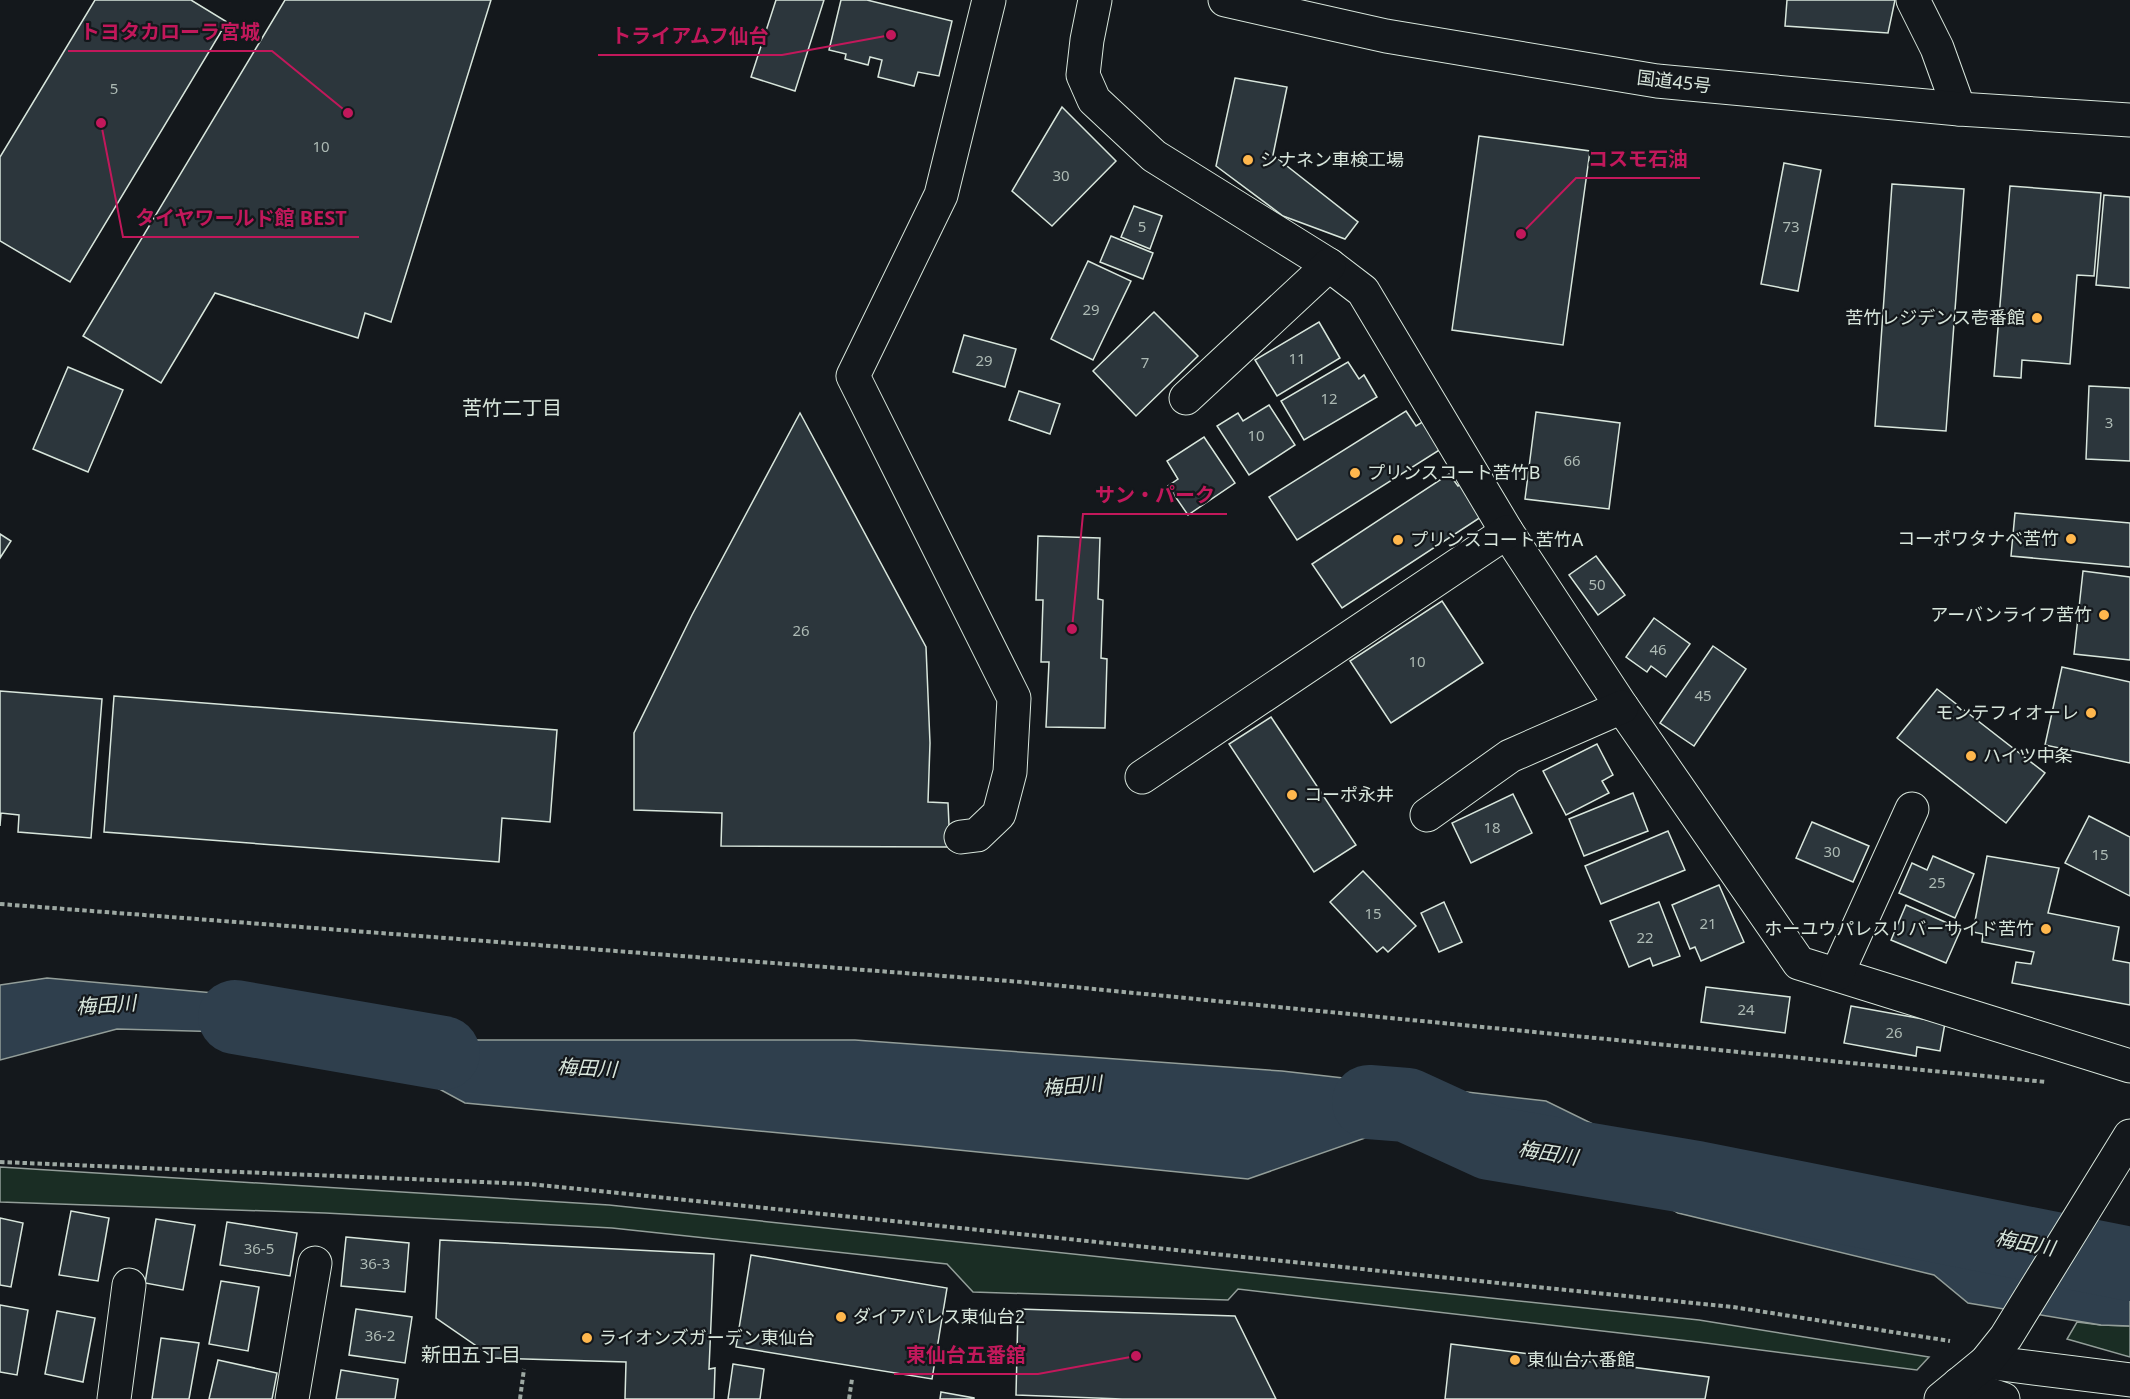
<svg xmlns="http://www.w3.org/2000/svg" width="2130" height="1399" font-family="'Noto Sans','Noto Sans JP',sans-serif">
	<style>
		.green { fill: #1a2d24; stroke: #939e99; stroke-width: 1.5 }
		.water { fill: #2f3f4d; stroke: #939e99; stroke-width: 1.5 }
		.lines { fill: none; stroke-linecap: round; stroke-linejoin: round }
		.river { stroke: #2f3f4d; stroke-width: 74 }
		.building { fill: #2c363c; stroke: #d8e6dc; stroke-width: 1.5 }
		.minor-casing { stroke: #d8e6dc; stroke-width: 35 }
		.highway-casing { stroke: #d8e6dc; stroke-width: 35 }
		.path { stroke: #9da8a2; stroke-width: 4; stroke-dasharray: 4.5 3; stroke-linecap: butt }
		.minor { stroke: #14181c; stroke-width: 33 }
		.highway { stroke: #14181c; stroke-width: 33 }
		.poi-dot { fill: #ffb74d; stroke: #14181c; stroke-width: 2 }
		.labels { text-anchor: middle; stroke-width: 4.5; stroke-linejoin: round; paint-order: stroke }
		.number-label { font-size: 15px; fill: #adbab4 }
		.street-label { font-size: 18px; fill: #d8e6dc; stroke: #14181c }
		.poi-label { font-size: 18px; fill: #d8e6dc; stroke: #14181c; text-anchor: start }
		.neighbourhood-label { font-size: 20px; fill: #d8e6dc; stroke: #14181c }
		.water-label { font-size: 20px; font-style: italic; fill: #d8e6dc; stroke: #14181c }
		.leader { fill: none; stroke: #c2185b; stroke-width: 2 }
		.callout-dot { fill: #c2185b; stroke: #14181c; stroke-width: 2 }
		.callout-label { font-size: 20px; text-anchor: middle; font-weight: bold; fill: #c2185b; stroke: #14181c; stroke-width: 4.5; stroke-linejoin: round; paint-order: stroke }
	</style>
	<rect width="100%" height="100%" fill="#14181c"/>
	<!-- green -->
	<g class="green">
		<polygon points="0,1167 609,1205 1699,1320 1929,1357 1917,1370 1698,1342 1238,1289 1228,1300 973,1292 947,1264 612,1228 325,1213 0,1202"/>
		<polygon points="2077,1322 2101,1325 2130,1326 2130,1357 2067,1339"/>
	</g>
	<!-- water -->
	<polygon class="water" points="47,978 281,999 453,1040 855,1040 1282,1071 1546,1101 1654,1154 1807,1192 1942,1246 2130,1251 2130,1326 2101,1325 1968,1303 1934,1275 1678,1213 1536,1131 1385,1131 1248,1179 918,1146 465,1103 340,1035 117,1029 0,1060 0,985"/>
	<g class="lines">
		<!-- river -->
		<g class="river">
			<polyline points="235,1017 443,1053"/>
			<polyline points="1369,1102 1407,1105 1490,1143 1697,1178 2130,1264"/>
		</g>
	</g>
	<!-- building -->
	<g class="building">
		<polygon points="95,0 191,0 227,22 70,282 0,241 0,157"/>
		<polygon points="285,0 491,0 391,322 365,313 358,338 215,293 161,383 83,336"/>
		<polygon points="776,0 824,0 795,91 751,77"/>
		<polygon points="841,0 867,0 952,21 939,76 918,72 914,86 878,77 882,60 870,57 868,65 845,59 846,54 829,50"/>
		<polygon points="1787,0 1895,0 1888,33 1785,26"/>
		<polygon points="1235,78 1287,87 1273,155 1358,222 1345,239 1283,216 1216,166"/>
		<polygon points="1062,107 1116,161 1052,226 1012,191"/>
		<polygon points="1479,136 1590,151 1563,345 1452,330"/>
		<polygon points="1784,163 1821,170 1798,291 1761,284"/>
		<polygon points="1892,184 1964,189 1946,431 1875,426"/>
		<polygon points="2010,186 2101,193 2094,276 2077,275 2070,364 2022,360 2021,378 1994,376"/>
		<polygon points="2104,195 2130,197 2130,288 2096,285"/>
		<polygon points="1134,206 1162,216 1150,249 1121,237"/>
		<polygon points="1111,236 1153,253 1143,279 1100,262"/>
		<polygon points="1088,261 1131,281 1093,360 1051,339"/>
		<polygon points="1154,312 1198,356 1136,416 1093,371"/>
		<polygon points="1319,322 1340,358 1277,396 1255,360"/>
		<polygon points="964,335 1016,349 1005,387 953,372"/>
		<polygon points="1348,362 1359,379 1364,375 1377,397 1304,440 1281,401"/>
		<polygon points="68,367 123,390 88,472 33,449"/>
		<polygon points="2089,386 2130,388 2130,461 2086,459"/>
		<polygon points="1019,391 1060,404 1050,434 1009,420"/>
		<polygon points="1269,405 1295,445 1249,475 1217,426 1238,413 1243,421"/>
		<polygon points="1406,411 1416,426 1424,421 1441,449 1297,540 1269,497"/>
		<polygon points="1536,412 1620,423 1609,509 1525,499"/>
		<polygon points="800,413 926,647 930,743 928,802 948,803 950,847 721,846 722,813 634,810 634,733 692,615"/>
		<polygon points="1204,437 1235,483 1188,515 1168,486 1178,479 1167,461"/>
		<polygon points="1449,474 1458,486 1463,483 1484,515 1342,608 1312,564"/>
		<polygon points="2015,513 2130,523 2130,567 2011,556"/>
		<polygon points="0,534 11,541 0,558"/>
		<polygon points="1038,536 1100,538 1098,599 1103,600 1101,658 1107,659 1105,728 1046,727 1049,662 1041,662 1043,600 1036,600"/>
		<polygon points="1596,556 1625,595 1598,615 1569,575"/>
		<polygon points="2083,571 2130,577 2130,660 2074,654"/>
		<polygon points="1442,601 1483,663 1391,723 1350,661"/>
		<polygon points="1654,618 1690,644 1666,677 1651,666 1647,672 1626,657"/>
		<polygon points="1713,646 1746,669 1694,746 1660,723"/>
		<polygon points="2062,667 2130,682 2130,763 2045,745"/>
		<polygon points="1937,689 2045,773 2006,823 1897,738"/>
		<polygon points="0,691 102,699 91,838 18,832 19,815 1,813 0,826"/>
		<polygon points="114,696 557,730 550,822 502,818 499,862 104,832"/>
		<polygon points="1271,717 1356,845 1314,872 1229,744"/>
		<polygon points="1597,744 1613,775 1602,781 1609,793 1566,815 1543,771"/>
		<polygon points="1633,793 1648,831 1584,856 1569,819"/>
		<polygon points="1513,794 1532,833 1471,863 1452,823"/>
		<polygon points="2089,816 2130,837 2130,896 2065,863"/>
		<polygon points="1812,822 1869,846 1853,882 1796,858"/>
		<polygon points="1668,831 1685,870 1601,904 1585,866"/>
		<polygon points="1933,856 1974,874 1955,918 1899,893 1912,863 1927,870"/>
		<polygon points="1987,856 2059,868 2048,913 2119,927 2113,960 2130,963 2130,1005 2012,983 2016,962 2031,964 2034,952 1982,942 1983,934 1973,932"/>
		<polygon points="1363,871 1416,926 1388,952 1383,947 1377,952 1330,902"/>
		<polygon points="1719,885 1744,942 1701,961 1695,947 1690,949 1672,905"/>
		<polygon points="1444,902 1462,942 1439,952 1421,913"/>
		<polygon points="1659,902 1680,956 1653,966 1650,958 1629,967 1610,921"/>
		<polygon points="1906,905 1961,929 1946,963 1891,940"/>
		<polygon points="1706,987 1790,997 1785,1033 1701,1022"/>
		<polygon points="1851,1006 1945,1023 1940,1051 1917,1047 1916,1056 1844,1043"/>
		<polygon points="71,1211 109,1218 98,1281 59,1275"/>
		<polygon points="0,1218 23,1223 11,1287 0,1285"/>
		<polygon points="156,1219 195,1225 183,1290 145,1283"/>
		<polygon points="227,1222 297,1233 290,1276 220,1265"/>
		<polygon points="346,1237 409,1243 405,1292 341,1286"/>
		<polygon points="440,1240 714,1254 709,1369 715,1368 714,1399 625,1399 626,1362 494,1358 436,1318"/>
		<polygon points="751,1255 947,1288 932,1379 736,1347"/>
		<polygon points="221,1281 259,1287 248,1351 209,1344"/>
		<polygon points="0,1305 28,1310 17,1375 0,1372"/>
		<polygon points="356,1309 412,1317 405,1363 349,1355"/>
		<polygon points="1018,1309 1235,1316 1276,1399 1122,1399 1016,1395"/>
		<polygon points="57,1311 95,1318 83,1382 45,1374"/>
		<polygon points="161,1338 199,1343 189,1399 152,1399"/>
		<polygon points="1451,1344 1709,1377 1705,1399 1445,1399"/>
		<polygon points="218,1360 277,1373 272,1399 209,1399"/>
		<polygon points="733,1364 764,1369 760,1399 728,1399"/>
		<polygon points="341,1370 398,1379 395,1399 336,1399"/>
		<polygon points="941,1392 974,1398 974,1399 940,1399"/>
	</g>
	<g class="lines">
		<defs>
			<g id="minor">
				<polyline points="1095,0 1087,40 1083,75 1094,100 1154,156 1329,265 1363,291 1507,532 1622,707 1799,963 2130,1066"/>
				<polyline points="1913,0 1937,48 1959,109"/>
				<polyline points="1186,398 1329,265"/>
				<polyline points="1142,777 1507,532"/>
				<polyline points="1427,815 1510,756 1622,707"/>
				<polyline points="961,837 977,835 999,814 1010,772 1014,698 853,376 941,195 989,0"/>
				<polyline points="1837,974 1912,809"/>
				<polyline points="1986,1362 2130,1380"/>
				<polyline points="1959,1384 2003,1399"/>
				<polyline points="114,1399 129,1285"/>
				<polyline points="292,1399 315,1263"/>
				<polyline points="1941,1399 1986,1362 2006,1337 2130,1136"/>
			</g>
			<polyline id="highway" points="1225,0 1386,36 1657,81 1959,109 2130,120"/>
		</defs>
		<!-- minor casing -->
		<use href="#minor" class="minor-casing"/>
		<!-- highway casing -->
		<use href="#highway" class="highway-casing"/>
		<!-- path -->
		<g class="path">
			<polyline points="0,904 1022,982 2046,1082"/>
			<polyline points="0,1162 530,1184 1733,1307 1950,1341"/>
			<polyline points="520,1399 524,1369"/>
			<polyline points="849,1399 852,1379"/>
		</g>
		<!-- minor -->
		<use href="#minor" class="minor"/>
		<!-- highway -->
		<use href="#highway" class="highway"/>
	</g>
	<!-- markers -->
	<g class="poi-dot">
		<circle cx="1248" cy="160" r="6"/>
		<circle cx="2037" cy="318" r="6"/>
		<circle cx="1355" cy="473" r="6"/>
		<circle cx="2071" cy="539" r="6"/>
		<circle cx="1398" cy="540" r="6"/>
		<circle cx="2104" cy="615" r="6"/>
		<circle cx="2091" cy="713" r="6"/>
		<circle cx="1971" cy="756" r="6"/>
		<circle cx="1292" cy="795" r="6"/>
		<circle cx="2046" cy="929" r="6"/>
		<circle cx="841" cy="1317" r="6"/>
		<circle cx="587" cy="1338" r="6"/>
		<circle cx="1515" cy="1360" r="6"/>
	</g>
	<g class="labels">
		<!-- number labels -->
		<g class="number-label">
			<text x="114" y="94">5</text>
			<text x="321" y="152">10</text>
			<text x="1061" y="181">30</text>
			<text x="1142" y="232">5</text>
			<text x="1791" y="232">73</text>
			<text x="1091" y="315">29</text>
			<text x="1297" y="364">11</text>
			<text x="984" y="366">29</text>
			<text x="1145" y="368">7</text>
			<text x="1329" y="404">12</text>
			<text x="2109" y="428">3</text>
			<text x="1256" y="441">10</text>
			<text x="1572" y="466">66</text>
			<text x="1597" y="590">50</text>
			<text x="801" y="636">26</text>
			<text x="1658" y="655">46</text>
			<text x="1417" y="667">10</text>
			<text x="1703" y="701">45</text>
			<text x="1492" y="833">18</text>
			<text x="1832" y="857">30</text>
			<text x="2100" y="860">15</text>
			<text x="1937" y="888">25</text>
			<text x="1373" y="919">15</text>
			<text x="1708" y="929">21</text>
			<text x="1645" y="943">22</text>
			<text x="1746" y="1015">24</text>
			<text x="1894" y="1038">26</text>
			<text x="259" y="1254">36-5</text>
			<text x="375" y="1269">36-3</text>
			<text x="380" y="1341">36-2</text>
		</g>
		<!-- street labels -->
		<g class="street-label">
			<text transform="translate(1674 82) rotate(7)" y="6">国道45号</text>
		</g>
		<!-- poi labels -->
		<g class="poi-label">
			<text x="1260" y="166">シナネン車検工場</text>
			<text x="2025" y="324" text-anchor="end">苦竹レジデンス壱番館</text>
			<text x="1367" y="479">プリンスコート苦竹B</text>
			<text x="2059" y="545" text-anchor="end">コーポワタナベ苦竹</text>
			<text x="1410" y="546">プリンスコート苦竹A</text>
			<text x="2092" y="621" text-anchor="end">アーバンライフ苦竹</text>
			<text x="2079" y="719" text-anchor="end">モンテフィオーレ</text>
			<text x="1983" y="762">ハイツ中条</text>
			<text x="1304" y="801">コーポ永井</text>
			<text x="2034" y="935" text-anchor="end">ホーユウパレスリバーサイド苦竹</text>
			<text x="853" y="1323">ダイアパレス東仙台2</text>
			<text x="599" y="1344">ライオンズガーデン東仙台</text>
			<text x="1527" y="1366">東仙台六番館</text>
		</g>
		<!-- neighbourhood labels -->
		<g class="neighbourhood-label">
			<text x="512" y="415">苦竹二丁目</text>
			<text x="471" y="1362">新田五丁目</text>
		</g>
		<!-- water labels -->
		<g class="water-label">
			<text transform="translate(106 1005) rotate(-4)" y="7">梅田川</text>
			<text transform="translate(587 1068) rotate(3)" y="7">梅田川</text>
			<text transform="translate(1072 1086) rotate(-5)" y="7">梅田川</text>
			<text transform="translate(1548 1153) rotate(9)" y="7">梅田川</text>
			<text transform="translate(2025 1243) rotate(11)" y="7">梅田川</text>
		</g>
	</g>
	<!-- callouts -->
	<path class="leader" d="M348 113L272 51H68M891 35L782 55H598M1521 234L1576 178H1700M101 123L123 237H359M1072 629L1083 514H1227M1136 1356L1038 1374H894"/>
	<g class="callout-dot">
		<circle cx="348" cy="113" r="6"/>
		<circle cx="891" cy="35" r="6"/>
		<circle cx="1521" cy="234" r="6"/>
		<circle cx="101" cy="123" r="6"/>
		<circle cx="1072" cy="629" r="6"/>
		<circle cx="1136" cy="1356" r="6"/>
	</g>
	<g class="callout-label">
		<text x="170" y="39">トヨタカローラ宮城</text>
		<text x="690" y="43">トライアムフ仙台</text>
		<text x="1638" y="166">コスモ石油</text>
		<text x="241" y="225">タイヤワールド館 BEST</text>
		<text x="1155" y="502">サン・パーク</text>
		<text x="966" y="1362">東仙台五番舘</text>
	</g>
</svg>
